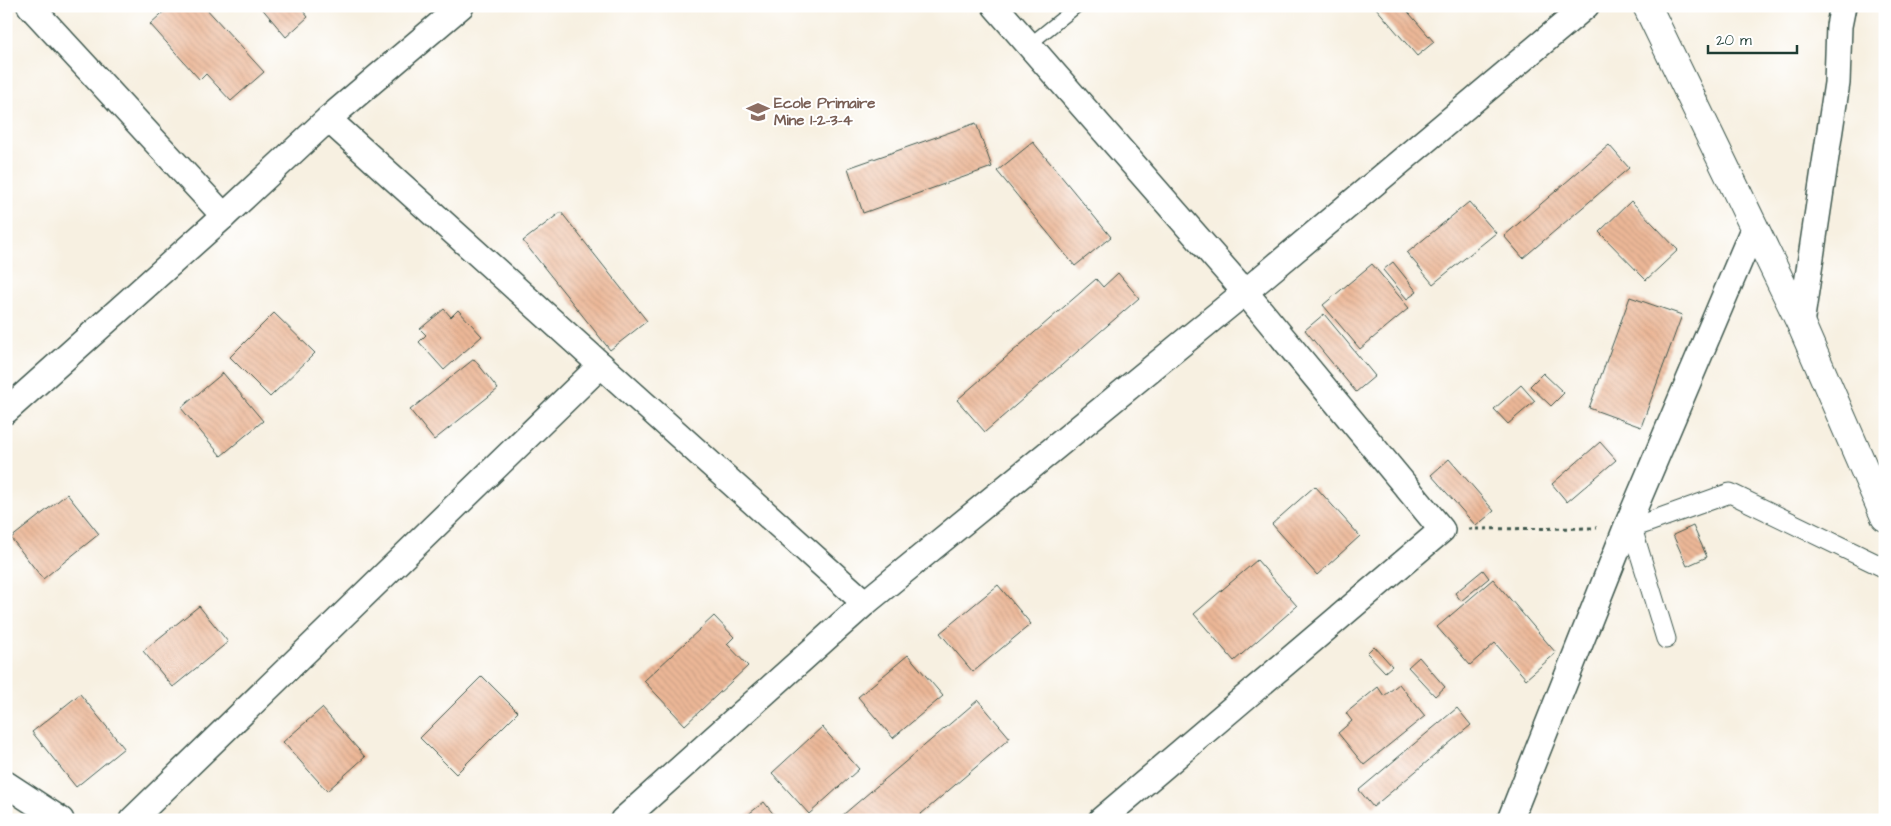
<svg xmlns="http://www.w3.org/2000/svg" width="1891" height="826" font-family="'Architects Daughter',sans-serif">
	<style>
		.building { fill: url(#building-back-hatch) }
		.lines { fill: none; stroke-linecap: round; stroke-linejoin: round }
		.service-casing { stroke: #3f584e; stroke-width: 15 }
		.pedestrian-casing { stroke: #3f584e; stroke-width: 21 }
		.minor-casing { stroke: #3f584e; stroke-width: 28 }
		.tertiary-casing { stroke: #3f584e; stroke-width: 30 }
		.path { stroke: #3f584e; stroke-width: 3; stroke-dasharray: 4 4; stroke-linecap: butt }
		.service { stroke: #fff; stroke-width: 12 }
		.pedestrian { stroke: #fff; stroke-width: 19 }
		.minor { stroke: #fff; stroke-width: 25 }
		.tertiary { stroke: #fff; stroke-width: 28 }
		.labels { text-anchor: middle; stroke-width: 4; stroke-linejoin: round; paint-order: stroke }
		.education-label { font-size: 15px; font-weight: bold; fill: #785e54; stroke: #fff; text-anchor: start }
	</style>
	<defs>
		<pattern id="building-back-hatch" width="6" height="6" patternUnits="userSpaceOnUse" patternTransform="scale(1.25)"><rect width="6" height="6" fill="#ecb797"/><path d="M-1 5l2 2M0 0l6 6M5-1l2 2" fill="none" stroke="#ca9e83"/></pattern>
	</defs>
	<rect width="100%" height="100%" fill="#fff"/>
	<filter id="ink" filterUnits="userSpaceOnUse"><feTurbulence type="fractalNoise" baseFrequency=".02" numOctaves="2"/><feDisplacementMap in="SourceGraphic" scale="10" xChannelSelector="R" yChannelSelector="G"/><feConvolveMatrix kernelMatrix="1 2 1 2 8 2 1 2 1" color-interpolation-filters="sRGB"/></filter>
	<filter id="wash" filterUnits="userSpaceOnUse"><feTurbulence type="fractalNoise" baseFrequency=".0096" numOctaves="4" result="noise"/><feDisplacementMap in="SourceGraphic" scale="20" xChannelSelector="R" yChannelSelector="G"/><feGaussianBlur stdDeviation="1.12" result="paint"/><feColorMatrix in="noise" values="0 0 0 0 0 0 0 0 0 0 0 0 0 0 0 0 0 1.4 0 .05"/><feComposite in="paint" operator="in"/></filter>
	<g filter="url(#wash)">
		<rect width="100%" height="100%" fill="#f7f0e1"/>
		<g id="blocks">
			<!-- building -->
			<g class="building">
				<polygon points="170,6 204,6 264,72 231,101 206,74 200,80 150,24"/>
				<polygon points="260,6 299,6 308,17 286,37"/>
				<polygon points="1379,6 1403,6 1434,42 1417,56 1376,8"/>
				<polygon points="976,123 992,167 863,213 848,168"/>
				<polygon points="1033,142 1111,237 1075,266 997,171"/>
				<polygon points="1609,145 1629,168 1523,258 1504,236"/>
				<polygon points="1631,201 1678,250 1646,280 1599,232"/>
				<polygon points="1469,202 1496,233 1433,284 1407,253"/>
				<polygon points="561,212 647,321 610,350 523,241"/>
				<polygon points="1393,262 1417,292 1407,299 1383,270"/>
				<polygon points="1372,264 1409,308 1360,349 1323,305"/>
				<polygon points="1118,273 1139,298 985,432 957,400 1096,279 1103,287"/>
				<polygon points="1630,297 1682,315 1641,427 1589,408"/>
				<polygon points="444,309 451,317 458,310 482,336 444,370 419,342 426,335 420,329"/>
				<polygon points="274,313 315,353 270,397 230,357"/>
				<polygon points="1324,314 1375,376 1356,392 1305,330"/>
				<polygon points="474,359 498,389 434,440 410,410"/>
				<polygon points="223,373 263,421 221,456 181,408"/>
				<polygon points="1543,373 1564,393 1551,406 1530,386"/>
				<polygon points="1521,385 1535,401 1508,424 1494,409"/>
				<polygon points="1600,442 1616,460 1567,502 1552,484"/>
				<polygon points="1449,459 1494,511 1476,526 1431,475"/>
				<polygon points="1315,486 1360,536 1317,575 1272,524"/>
				<polygon points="67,494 99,534 43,579 11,538"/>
				<polygon points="1693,526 1707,557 1687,566 1673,535"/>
				<polygon points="1257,560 1297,606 1234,661 1194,614"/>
				<polygon points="1483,570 1489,578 1461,601 1455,593"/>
				<polygon points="1493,579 1556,653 1526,679 1495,643 1470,665 1437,627"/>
				<polygon points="998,585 1031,624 973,672 940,633"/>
				<polygon points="199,606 228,642 173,687 143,651"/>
				<polygon points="714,616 734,637 727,644 748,666 685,725 644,681"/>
				<polygon points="1374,646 1392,666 1385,672 1367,653"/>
				<polygon points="908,655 943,696 893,738 858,697"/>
				<polygon points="1419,657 1445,687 1435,696 1408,667"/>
				<polygon points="482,676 518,712 456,774 420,738"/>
				<polygon points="1399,684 1425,716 1364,765 1338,733 1352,721 1346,713 1378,687 1384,696"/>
				<polygon points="80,694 124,748 76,787 32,732"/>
				<polygon points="978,700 1010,738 914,820 837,820"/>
				<polygon points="322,708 365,757 327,791 283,742"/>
				<polygon points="1457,708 1471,725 1373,807 1359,790"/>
				<polygon points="822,727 859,769 809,814 772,773"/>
				<polygon points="764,802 778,820 741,820"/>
			</g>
		</g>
	</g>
	<g filter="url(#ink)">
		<use href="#blocks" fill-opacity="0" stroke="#3f584e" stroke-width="1"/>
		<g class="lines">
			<defs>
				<polyline id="service" points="1029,45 1077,6"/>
				<polyline id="pedestrian" points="1666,639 1632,528 1730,493 1885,568"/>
				<g id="minor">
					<polyline points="30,6 224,216"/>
					<polyline points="995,6 1245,292 1442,530 1101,820"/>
					<polyline points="328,119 865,603"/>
					<polyline points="1801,324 1837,83 1839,26 1843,6"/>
					<polyline points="6,411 224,216 328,119 461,6"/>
					<polyline points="6,784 61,820"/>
					<polyline points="132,820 601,365"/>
					<polyline points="623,820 865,603 1245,292 1586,6"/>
					<polyline points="1510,820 1626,528 1754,227"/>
				</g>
				<polyline id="tertiary" points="1647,6 1801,324 1885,517"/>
			</defs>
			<!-- service casing -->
			<use href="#service" class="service-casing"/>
			<!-- pedestrian casing -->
			<use href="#pedestrian" class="pedestrian-casing"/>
			<!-- minor casing -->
			<use href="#minor" class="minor-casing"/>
			<!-- tertiary casing -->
			<use href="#tertiary" class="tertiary-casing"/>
			<!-- path -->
			<polyline class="path" points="1468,529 1597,528"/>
			<!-- service -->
			<use href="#service" class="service"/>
			<!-- pedestrian -->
			<use href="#pedestrian" class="pedestrian"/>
			<!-- minor -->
			<use href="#minor" class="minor"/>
			<!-- tertiary -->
			<use href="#tertiary" class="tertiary"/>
		</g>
	</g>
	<!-- icons -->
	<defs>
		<symbol id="school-bare" viewBox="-9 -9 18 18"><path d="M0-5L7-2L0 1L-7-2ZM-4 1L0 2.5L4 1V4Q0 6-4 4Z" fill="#8d6e63" stroke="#fff" stroke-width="2.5" paint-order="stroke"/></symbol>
	</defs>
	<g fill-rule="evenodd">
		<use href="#school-bare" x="742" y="96" width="32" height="32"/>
	</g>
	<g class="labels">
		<!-- education labels -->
		<g class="education-label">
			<text x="774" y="108">Ecole Primaire<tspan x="774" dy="17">Mine 1-2-3-4</tspan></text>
		</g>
	</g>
	<!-- margin -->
	<rect width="1891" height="826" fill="none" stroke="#fff" stroke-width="25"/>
	<!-- scale -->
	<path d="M1708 45v8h89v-8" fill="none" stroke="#1f3d34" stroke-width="2.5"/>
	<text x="1716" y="45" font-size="15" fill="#1f3d34" stroke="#ffffff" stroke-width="4" paint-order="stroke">20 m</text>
</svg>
